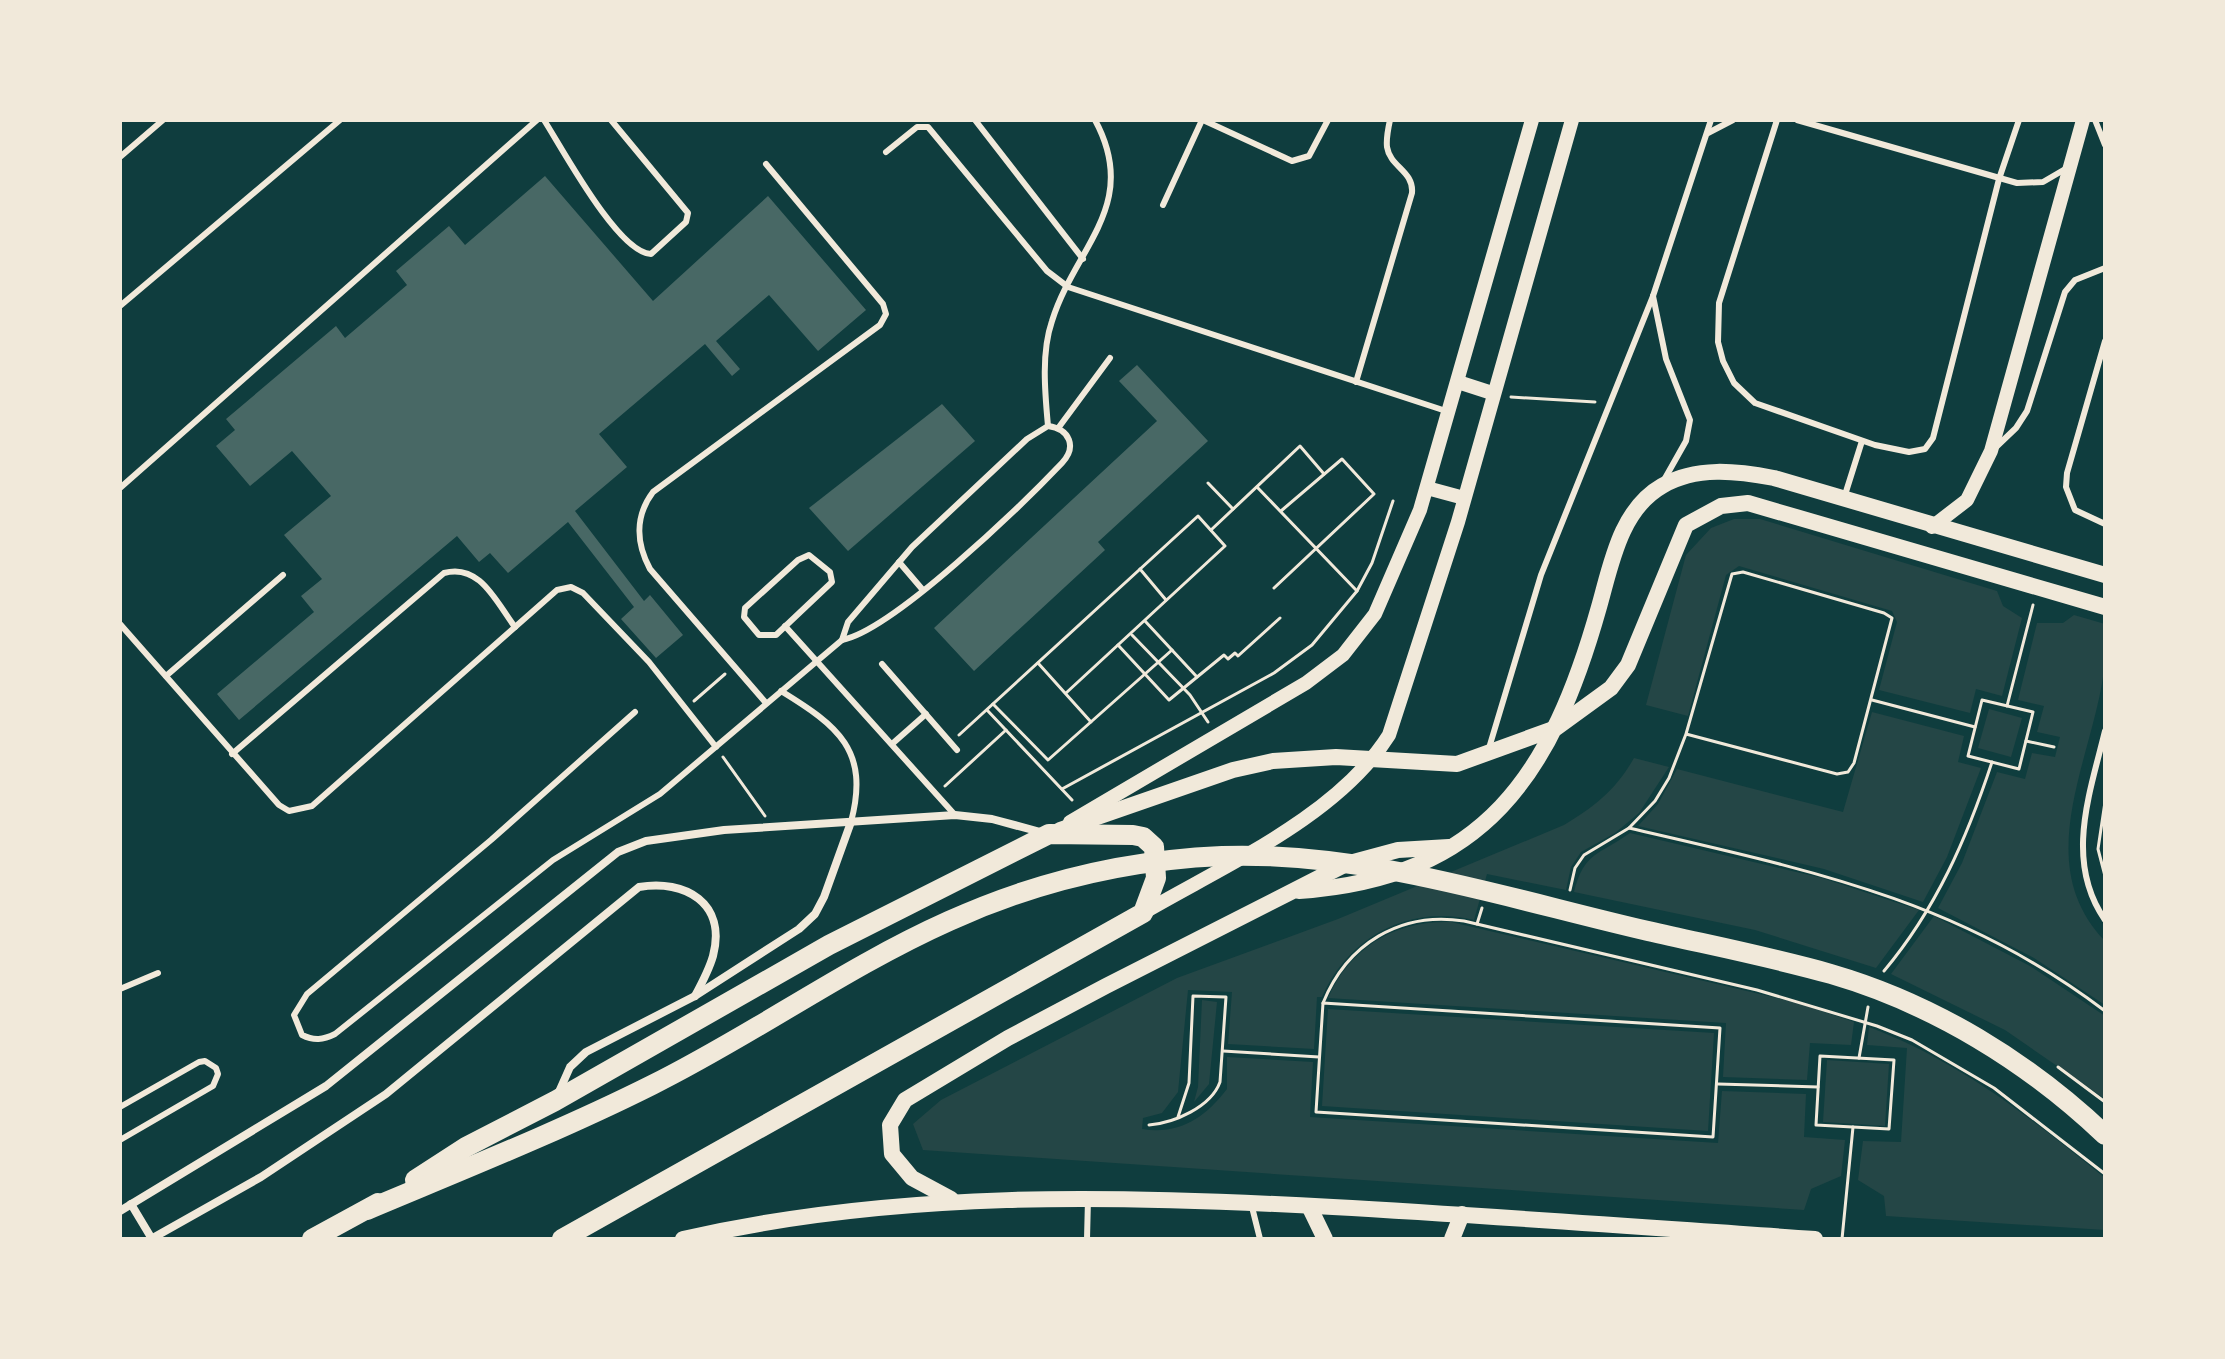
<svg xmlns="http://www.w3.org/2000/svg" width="2225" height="1359" font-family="'IBM Plex Sans',sans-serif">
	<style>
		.green { fill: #244646 }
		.building { fill: #486865 }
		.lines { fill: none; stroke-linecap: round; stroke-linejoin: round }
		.path { stroke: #f1e9da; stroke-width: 3 }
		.service { stroke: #f1e9da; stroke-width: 6 }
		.minor { stroke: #f1e9da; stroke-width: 8 }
		.tertiary { stroke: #f1e9da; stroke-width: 14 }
		.secondary { stroke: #f1e9da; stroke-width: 16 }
		.primary { stroke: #f1e9da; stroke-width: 20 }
	</style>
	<rect width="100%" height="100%" fill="#0f3d3e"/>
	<!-- green -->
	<g class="green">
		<polygon points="1734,519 1760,519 1997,591 2003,606 2022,618 2002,696 1976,689 1970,713 1879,690 1897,622 1892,611 1739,566 1726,575 1688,716 1646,705 1686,555 1711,528"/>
		<path d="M2074,615L2105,624C2105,636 2106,649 2105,661C2097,753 2027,860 2105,941V1005L2034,958L1938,908L1962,863L1997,772L2025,779L2032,753L2055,757L2060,737L2037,732L2044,706L2018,700L2037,623H2063Z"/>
		<polygon points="1989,709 2022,718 2011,757 1978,748"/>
		<polygon points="1872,712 1964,736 1958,762 1981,768 1947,857 1923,902 1824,869 1638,826 1658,804 1677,769 1843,812"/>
		<path d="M1634,758L1669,767L1639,813L1615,833L1581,852L1571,867L1566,890L1487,874L1474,920C1409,904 1348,937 1322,997H1317L1314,1049L1228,1044L1232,992L1188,990L1178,1092L1162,1113L1143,1118L1142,1129C1179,1135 1205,1118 1227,1089V1057L1313,1062L1310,1117L1718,1143L1722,1091L1806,1094L1804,1137L1845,1140L1841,1176L1811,1189L1804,1210L923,1150L913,1124L941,1100L1177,978L1338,919L1564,825C1594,807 1616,790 1634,758Z"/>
		<path d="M1630,833L1822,878L1919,910L1876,968L1755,930L1574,892C1584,852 1599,855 1630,833Z"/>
		<polygon points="1934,916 2030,966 2105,1016 2105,1099 2005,1030 1891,974"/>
		<path d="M1451,922L1798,1003L1854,1022L1851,1045L1810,1043L1807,1080L1723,1077L1726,1023L1328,998C1350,947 1396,920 1451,922Z"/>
		<polygon points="1202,1000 1217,1002 1209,1084 1194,1102 1198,1087"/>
		<polygon points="1328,1009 1714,1033 1708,1131 1322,1106"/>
		<path d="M1869,1027C1959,1061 2031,1118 2105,1178V1230L1886,1216L1884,1196L1858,1180L1863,1141L1901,1142L1907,1048L1867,1045Z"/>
		<polygon points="1827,1060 1889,1064 1885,1126 1823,1122"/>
	</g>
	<!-- building -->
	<g class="building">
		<polygon points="545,176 653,301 768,196 866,310 818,351 769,295 716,341 740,369 732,376 705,344 599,434 627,467 575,511 644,601 650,595 683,635 656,658 621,619 634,607 568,522 508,573 490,553 479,562 457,536 239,720 217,694 314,612 301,596 322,579 284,535 331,496 292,451 250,486 216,446 235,430 226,419 336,326 345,338 407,285 396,271 449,226 465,245"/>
		<polygon points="1137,365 1208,441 1098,542 1105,550 974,671 934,628 1157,421 1119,381"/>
		<polygon points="942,404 975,441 848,551 809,508"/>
	</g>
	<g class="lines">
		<!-- path -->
		<g class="path">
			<polyline points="1511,397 1595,402"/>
			<polyline points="1208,483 1233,509"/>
			<polyline points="1257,487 1357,591"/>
			<polyline points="1211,530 1300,446 1324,474"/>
			<polyline points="1140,569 1166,600"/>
			<polyline points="1274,588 1374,494 1342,459 1281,511"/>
			<polyline points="1145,621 1197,677"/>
			<polyline points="1132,635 1190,695 1208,722"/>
			<polyline points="1118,645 1169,700 1224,655 1228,659 1235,653 1238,656 1280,618"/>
			<polyline points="1038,663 1091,722"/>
			<polyline points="1872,700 1975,727"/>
			<polygon points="1982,700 2033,712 2019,769 1968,756"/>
			<polyline points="694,701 725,674"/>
			<polyline points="993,704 1048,760 1172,650"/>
			<polyline points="2007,706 2033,605"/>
			<polyline points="987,710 1072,800"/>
			<polyline points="959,735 1198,516 1225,546 1066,693"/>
			<polyline points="2026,741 2054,747"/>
			<polyline points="723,757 765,816"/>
			<polyline points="945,786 1006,730"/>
			<polyline points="1062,789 1274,673 1312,645 1357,591 1372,563 1393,501"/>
			<polyline points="2105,802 2098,849 2105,876"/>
			<path d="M1629,828C1804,869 1958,899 2105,1011"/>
			<polyline points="1570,890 1575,868 1584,855 1629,828 1655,801 1669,778 1686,734 1732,574 1743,572 1884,613 1892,618 1854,763 1848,772 1837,774 1686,734"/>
			<polyline points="1477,924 1482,908"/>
			<path d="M1884,971C1936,909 1967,838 1992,762"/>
			<polygon points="1323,1003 1720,1028 1713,1137 1316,1112"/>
			<path d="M1323,1003C1347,944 1400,911 1464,921L1757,990L1877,1026L1912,1040L1994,1088L2105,1174"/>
			<polyline points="1223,1051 1319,1057"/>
			<polygon points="1820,1056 1894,1060 1889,1129 1816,1125"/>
			<polyline points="1859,1058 1868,1007"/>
			<polyline points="2058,1067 2105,1102"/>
			<polyline points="1718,1084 1818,1087"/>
			<path d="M1149,1125C1174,1123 1211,1107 1220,1082L1226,997L1193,996L1189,1083L1178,1117"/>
			<polyline points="1842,1239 1853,1127"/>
		</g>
		<!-- service -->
		<g class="service">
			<path d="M544,120C562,148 618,253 651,254L686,222L688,213L611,120"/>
			<polyline points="975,120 1083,259"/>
			<polyline points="1203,120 1292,161 1309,156 1328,120"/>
			<polyline points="1777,120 1719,303 1718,342 1723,361 1734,383 1755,403 1875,445 1909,452 1925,449 1933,438 1999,179 2019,120"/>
			<polyline points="1797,120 2017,183 2043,182 2067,168"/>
			<polyline points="2095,120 2105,145"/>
			<polyline points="1708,133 1733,120"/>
			<polyline points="886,152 917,127 928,127 1047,271 1068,287 1446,411"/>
			<polyline points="120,157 163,120"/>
			<path d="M766,164L883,304L886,314L880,325L653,492C635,516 636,543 650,569L766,703"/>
			<polyline points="1163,205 1202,120"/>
			<polyline points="1653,296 1666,359 1690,420 1686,441 1664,480"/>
			<polyline points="120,306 340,120"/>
			<polyline points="2105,341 2067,473 2066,487 2075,510 2105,524"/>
			<path d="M1356,382L1412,193C1414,171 1390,167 1387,147C1386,138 1388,129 1390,120"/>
			<path d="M1048,426C1070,429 1077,447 1062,463C1022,505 893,630 842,640L848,622L912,547L1027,439Z"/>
			<path d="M1048,426C1045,393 1041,353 1052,321C1075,247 1141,205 1095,120"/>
			<polyline points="1059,427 1110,358"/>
			<polyline points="1994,449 2016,428 2027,411 2065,292 2075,280 2105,268"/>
			<polyline points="120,488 537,120"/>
			<polyline points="1844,498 1862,441"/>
			<polygon points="809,555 830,572 832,582 776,635 759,635 744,617 745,608 798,560"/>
			<polyline points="899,562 922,589"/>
			<polyline points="120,624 279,805 289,811 312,806 557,590 571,587 583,593 649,662 716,747"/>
			<polyline points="785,626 955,815"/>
			<polyline points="882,664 957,750"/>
			<polyline points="166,676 283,575"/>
			<path d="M781,691C838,726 870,750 851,822"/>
			<path d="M635,712L491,840L307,994L294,1015L302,1035C314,1041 323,1040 335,1034L553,860L660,794L842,640"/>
			<path d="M2105,731C2090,793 2064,861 2105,920"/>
			<polyline points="892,744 926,714"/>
			<polyline points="1489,748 1541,575 1653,296 1711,120"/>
			<path d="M232,754L444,573C480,563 496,602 515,627"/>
			<polyline points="120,989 158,973"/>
			<polyline points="120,1107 199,1062 205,1061 216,1068 218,1074 213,1086 120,1140"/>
			<polyline points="1252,1207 1260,1239"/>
			<polyline points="1087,1239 1088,1199"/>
		</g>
		<!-- minor -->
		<g class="minor">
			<polyline points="558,1094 570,1067 586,1052 695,996 799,929 815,914 824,897 851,822"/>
			<polyline points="131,1204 152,1239"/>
			<polyline points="120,1211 326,1086 618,852 646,841 724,830 955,815 992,819 1044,833"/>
			<path d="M151,1239L261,1177L386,1094L639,887C685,879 727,903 713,956C709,970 702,983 695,996"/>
		</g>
		<!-- tertiary -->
		<g class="tertiary">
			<polyline points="1458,382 1492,393"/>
			<polyline points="1427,488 1464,498"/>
			<polyline points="1932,527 1967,500 1991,451 2083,120"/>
			<polyline points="1070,822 1306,683 1343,655 1375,614 1420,510 1532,120"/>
			<path d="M1143,913C1225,865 1338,816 1389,735L1458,522L1572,120"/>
		</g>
		<!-- secondary -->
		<g class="secondary">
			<polyline points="1060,830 1233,770 1273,761 1336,757 1457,764 1556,728 1611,688 1628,665 1686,525 1721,506 1748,503 2105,607"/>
			<path d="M1299,891C1485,878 1552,774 1599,607C1611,565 1620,510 1662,486C1696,466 1737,471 1774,478L2105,575"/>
			<polyline points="951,1199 912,1178 892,1154 890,1125 905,1100 1008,1038 1106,986 1346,864 1398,850 1449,847"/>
			<polyline points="1309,1206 1325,1239"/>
			<path d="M683,1239C898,1190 1114,1195 1333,1207C1494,1216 1654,1228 1815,1239"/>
			<polyline points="1452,1239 1462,1214"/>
		</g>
		<!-- primary -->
		<g class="primary">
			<polyline points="415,1180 466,1147 555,1101 829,945 1049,834 1133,835 1143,837 1154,847 1156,878 1143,913 562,1239"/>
			<path d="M367,1210C462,1170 560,1131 652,1085C753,1035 846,967 949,921C1035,882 1128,860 1222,856C1366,851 1509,899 1648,931C1709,945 1771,957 1831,974C1934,1004 2028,1062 2105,1135"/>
			<polyline points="312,1239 378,1203"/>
		</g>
	</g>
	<!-- border -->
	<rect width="2225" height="1359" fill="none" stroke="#f1e9da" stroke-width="244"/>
</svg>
